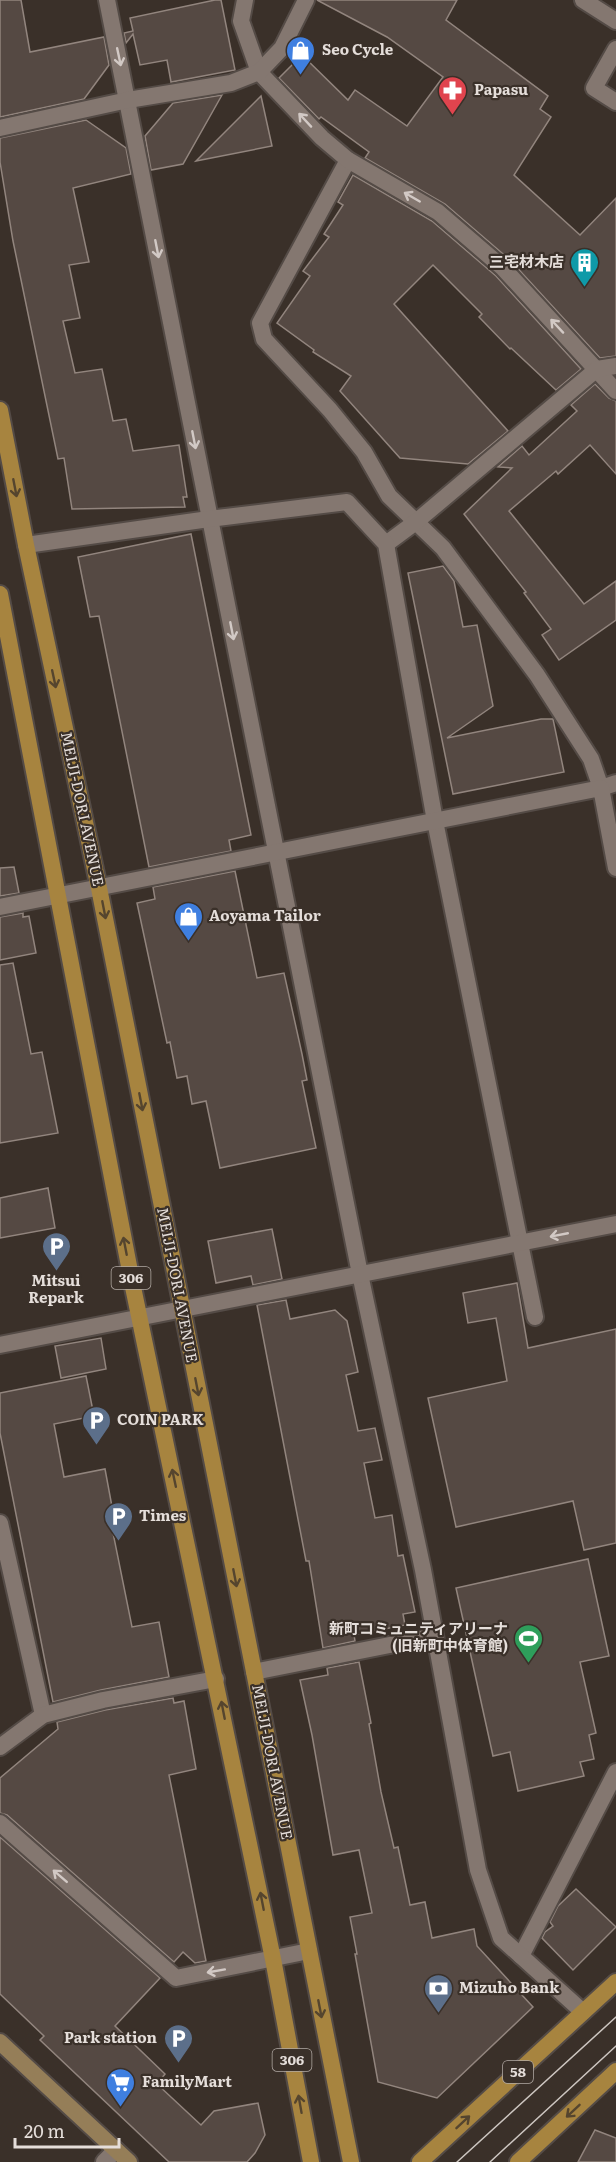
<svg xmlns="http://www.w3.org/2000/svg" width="616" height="2162" font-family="Literata,'Noto Sans JP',serif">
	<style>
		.building { fill: #554943; stroke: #92857e; stroke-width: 1.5 }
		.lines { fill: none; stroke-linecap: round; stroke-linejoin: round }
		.service-casing { stroke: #544b46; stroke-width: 20 }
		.minor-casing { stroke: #544b46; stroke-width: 20 }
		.tertiary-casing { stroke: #544b46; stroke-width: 20 }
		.secondary-casing { stroke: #544b46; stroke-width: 20 }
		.primary-casing { stroke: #544b46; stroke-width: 20 }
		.service { stroke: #847770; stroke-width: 16 }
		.minor { stroke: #847770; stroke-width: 16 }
		.tertiary { stroke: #847770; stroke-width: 16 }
		.secondary { stroke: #957e58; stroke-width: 16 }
		.primary { stroke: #a7843f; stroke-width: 16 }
		.tram { stroke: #cdc6c1; stroke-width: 1.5 }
		.oneway { stroke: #d2c9c5 }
		.oneway2 { stroke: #55452e }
		.labels { text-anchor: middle; stroke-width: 4.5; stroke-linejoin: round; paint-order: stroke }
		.shield { fill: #3a3029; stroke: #b2aaa5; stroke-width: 1.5 }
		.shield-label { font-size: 14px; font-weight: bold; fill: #e5deda }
		.poi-label { font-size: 15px; font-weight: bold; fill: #e5deda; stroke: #3a3029; text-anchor: start }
		.street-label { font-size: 15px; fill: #e5deda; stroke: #3a3029 }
	</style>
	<rect width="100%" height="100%" fill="#3a3029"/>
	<!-- building -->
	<g class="building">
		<polygon points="0,0 21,0 30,52 104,37 109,65 84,99 0,117"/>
		<polygon points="215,0 221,0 235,70 171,82 167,60 140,65 133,34 126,43 124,33 133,31 130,18"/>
		<polygon points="317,0 457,0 446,20 548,96 540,109 551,117 514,175 580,235 616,198 616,356 600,358 510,260 445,204 365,158 369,152 321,117 319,119 279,78 302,55 348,100 355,90 407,126 443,77 387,37"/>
		<polygon points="222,95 183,164 151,170 145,136 173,103"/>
		<polygon points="261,96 272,146 196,161"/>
		<polygon points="86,120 126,148 131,174 73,188 89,262 69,265 80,318 63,321 75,373 102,369 113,421 126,419 133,451 179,445 187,497 183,497 185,507 72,509 64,458 58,459 13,241 0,162 0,138"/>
		<polygon points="353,175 432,221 496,276 581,369 556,390 511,348 510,349 479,317 482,314 433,265 394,304 508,431 468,464 400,458 340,391 351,376 313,352 314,350 277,323 310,276 303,271 329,237 324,234 343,205 338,202"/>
		<polygon points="595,384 609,398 616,401 616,474 590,445 558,474 556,471 509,511 584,604 616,581 616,620 559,660 542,635 551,629 524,593 526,592 464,514 512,468 498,467 522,446 529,455 577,411 571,405"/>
		<polygon points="191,534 251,835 229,840 231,851 149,867 99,616 90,617 78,557"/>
		<polygon points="443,566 454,581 463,627 477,625 493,706 447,738 541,719 553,719 564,772 453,794 408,573"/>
		<polygon points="14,867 19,893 0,896 0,868"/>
		<polygon points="235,871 257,978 284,973 302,1054 307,1080 302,1081 316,1148 220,1168 206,1101 192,1104 187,1076 177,1078 170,1042 167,1043 137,903 155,899 153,887"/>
		<polygon points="23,913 23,917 29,916 36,953 0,960 0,917"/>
		<polygon points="13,963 31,1054 42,1052 58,1133 0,1143 0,965"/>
		<polygon points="48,1188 55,1228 0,1238 0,1198"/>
		<polygon points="272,1229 282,1279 253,1285 251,1276 216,1283 208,1241"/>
		<polygon points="517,1283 528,1348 616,1329 616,1543 584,1550 573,1501 456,1527 428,1398 507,1381 496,1318 468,1323 463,1293"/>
		<polygon points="286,1300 290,1319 335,1310 347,1321 358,1372 346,1375 358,1431 375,1428 382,1460 364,1463 375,1518 392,1515 398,1556 403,1555 415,1612 403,1614 405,1625 354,1635 355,1641 323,1648 309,1561 306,1561 257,1305"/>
		<polygon points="101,1338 106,1369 61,1378 55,1346"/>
		<polygon points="86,1376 94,1416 54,1424 64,1477 105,1469 113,1512 109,1513 132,1627 159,1622 169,1677 101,1690 53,1702 0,1433 0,1393"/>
		<polygon points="588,1559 609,1656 580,1662 596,1733 589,1735 594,1759 580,1762 584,1776 518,1791 510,1752 493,1756 456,1588"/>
		<polygon points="359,1662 371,1723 369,1724 381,1792 394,1848 398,1847 410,1905 425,1902 432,1938 474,1929 477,1946 533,2007 437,2098 378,2082 355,1954 357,1954 350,1917 372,1913 359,1850 333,1855 312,1735 300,1680 328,1675 327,1668"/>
		<polygon points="173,1698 174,1703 184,1701 196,1769 169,1775 206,1961 195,1963 183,1952 174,1962 7,1815 0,1813 0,1778 58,1729 57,1722 105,1710"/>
		<polygon points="0,1837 160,1978 115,2026 165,2074 157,2084 201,2125 214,2111 258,2103 265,2135 255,2153 247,2162 169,2162 40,2040 44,2036 0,1994"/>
		<polygon points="576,1889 616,1927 573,1970 542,1938 545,1932 553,1926 550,1922 558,1906"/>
		<polygon points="595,2130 616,2138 616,2162 578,2162"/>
	</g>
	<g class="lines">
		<defs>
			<g id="service">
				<polyline points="583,0 616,21"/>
				<polyline points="616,49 594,88 616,102"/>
				<polyline points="348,160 260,323 264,339 330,410 364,452 389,496 443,548 537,675 591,759 601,788 616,783"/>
				<polyline points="520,1243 535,1317"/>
				<polyline points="521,1956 616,1772"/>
			</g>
			<g id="minor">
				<polyline points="107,0 360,1274 423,1570 478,1870 501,1938 583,2012"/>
				<polyline points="245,0 241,21 259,72 322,138 348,160 438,212 503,268 616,391"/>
				<polyline points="386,544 417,521 597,369 616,366"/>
				<polyline points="26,545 209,519 347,502 386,544 435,821 520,1243"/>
				<polyline points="0,907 601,788 616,868"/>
				<polyline points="0,1345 616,1224"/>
				<polyline points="0,1523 43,1715"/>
				<polyline points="254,1672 435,1636"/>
				<polyline points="0,1747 43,1715 103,1700 216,1679"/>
				<polyline points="0,1823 176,1978 309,1951"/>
				<polyline points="104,2162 116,2150"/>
			</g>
			<polyline id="tertiary" points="0,128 128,100 231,83 259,72 282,48 306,0"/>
			<polyline id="secondary" points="0,2042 129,2162"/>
			<g id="primary">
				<polyline points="0,410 26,545 99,888 351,2162"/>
				<polyline points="0,594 133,1287 273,1959 311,2162"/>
				<polyline points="420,2162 616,1982"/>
				<polyline points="518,2162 616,2071"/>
			</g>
		</defs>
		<!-- service casing -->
		<use href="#service" class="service-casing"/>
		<!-- minor casing -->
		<use href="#minor" class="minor-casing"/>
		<!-- tertiary casing -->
		<use href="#tertiary" class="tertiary-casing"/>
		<!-- secondary casing -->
		<use href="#secondary" class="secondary-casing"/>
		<!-- primary casing -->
		<use href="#primary" class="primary-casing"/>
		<!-- service -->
		<use href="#service" class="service"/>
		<!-- minor -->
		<use href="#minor" class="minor"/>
		<!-- tertiary -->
		<use href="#tertiary" class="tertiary"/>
		<!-- secondary -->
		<use href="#secondary" class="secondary"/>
		<!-- primary -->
		<use href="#primary" class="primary"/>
		<!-- tram -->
		<g class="tram">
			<polyline points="457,2162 616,2017"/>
			<polyline points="490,2162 616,2046"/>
		</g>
	</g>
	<!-- one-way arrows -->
	<defs><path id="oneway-shaft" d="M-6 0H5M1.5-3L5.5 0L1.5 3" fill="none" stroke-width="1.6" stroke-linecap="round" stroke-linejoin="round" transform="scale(1.5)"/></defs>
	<g class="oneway">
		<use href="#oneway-shaft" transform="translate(119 57) rotate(78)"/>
		<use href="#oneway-shaft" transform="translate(305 120) rotate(-133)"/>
		<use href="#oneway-shaft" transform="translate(412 197) rotate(-150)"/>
		<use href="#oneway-shaft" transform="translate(157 249) rotate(79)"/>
		<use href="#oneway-shaft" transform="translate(557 326) rotate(-133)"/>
		<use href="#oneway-shaft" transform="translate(194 440) rotate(79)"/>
		<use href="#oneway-shaft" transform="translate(232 631) rotate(79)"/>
		<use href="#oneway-shaft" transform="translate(559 1235) rotate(169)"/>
		<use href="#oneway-shaft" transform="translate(60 1876) rotate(-139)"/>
		<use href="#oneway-shaft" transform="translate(216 1971) rotate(170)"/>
	</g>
	<g class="oneway2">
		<use href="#oneway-shaft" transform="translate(15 488) rotate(79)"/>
		<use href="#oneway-shaft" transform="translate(54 679) rotate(78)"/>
		<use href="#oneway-shaft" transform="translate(104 910) rotate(79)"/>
		<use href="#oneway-shaft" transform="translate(141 1102) rotate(79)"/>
		<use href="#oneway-shaft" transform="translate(125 1246) rotate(-101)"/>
		<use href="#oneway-shaft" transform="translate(197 1387) rotate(79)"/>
		<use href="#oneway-shaft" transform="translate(174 1478) rotate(-102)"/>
		<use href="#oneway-shaft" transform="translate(235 1578) rotate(79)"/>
		<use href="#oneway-shaft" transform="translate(223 1710) rotate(-101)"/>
		<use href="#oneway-shaft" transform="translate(262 1901) rotate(-101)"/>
		<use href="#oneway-shaft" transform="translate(320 2009) rotate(79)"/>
		<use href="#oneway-shaft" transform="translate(300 2104) rotate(-100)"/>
		<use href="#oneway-shaft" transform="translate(573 2111) rotate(137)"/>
		<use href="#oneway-shaft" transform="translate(463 2122) rotate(-43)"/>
	</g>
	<!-- icons -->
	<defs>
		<symbol id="shop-pin" viewBox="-11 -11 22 30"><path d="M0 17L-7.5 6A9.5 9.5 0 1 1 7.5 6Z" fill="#3f7fe0" stroke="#3a3029"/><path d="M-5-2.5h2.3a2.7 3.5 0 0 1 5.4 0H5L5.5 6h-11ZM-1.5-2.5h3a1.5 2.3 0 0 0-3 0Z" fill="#fff"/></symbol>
		<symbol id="pharmacy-pin" viewBox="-11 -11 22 30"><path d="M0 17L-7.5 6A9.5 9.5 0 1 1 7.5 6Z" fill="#e0444e" stroke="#3a3029"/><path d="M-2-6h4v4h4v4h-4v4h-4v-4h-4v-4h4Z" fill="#fff"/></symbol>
		<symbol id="building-pin" viewBox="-11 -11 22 30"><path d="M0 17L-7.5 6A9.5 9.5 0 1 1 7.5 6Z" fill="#0f9aa8" stroke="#3a3029"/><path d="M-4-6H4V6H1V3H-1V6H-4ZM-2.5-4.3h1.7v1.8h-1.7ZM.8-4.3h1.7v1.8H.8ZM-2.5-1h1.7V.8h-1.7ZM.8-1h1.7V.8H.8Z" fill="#fff"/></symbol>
		<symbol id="parking-pin" viewBox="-11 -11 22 30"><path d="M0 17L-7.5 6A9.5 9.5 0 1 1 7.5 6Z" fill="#5c6f8a" stroke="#3a3029"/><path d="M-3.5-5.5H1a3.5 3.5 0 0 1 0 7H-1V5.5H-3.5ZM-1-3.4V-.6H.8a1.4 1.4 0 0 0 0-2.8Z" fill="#fff"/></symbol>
		<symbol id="stadium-pin" viewBox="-11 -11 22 30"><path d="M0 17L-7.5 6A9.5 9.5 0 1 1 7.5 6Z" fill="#2e9e5b" stroke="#3a3029"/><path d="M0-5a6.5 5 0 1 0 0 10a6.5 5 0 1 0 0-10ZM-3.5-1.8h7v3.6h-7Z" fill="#fff"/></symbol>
		<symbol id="bank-pin" viewBox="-11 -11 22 30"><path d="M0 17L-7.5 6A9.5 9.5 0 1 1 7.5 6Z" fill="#5c6f8a" stroke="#3a3029"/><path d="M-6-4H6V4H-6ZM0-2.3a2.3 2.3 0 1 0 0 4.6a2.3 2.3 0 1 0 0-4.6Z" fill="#fff"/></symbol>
		<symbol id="supermarket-pin" viewBox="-11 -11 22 30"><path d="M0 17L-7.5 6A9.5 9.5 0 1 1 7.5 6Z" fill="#3f7fe0" stroke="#3a3029"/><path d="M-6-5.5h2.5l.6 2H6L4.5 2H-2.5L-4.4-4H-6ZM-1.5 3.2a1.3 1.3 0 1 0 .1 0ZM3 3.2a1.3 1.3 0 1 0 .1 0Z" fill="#fff"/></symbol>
	</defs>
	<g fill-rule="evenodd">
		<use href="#shop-pin" x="284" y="34" width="33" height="45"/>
		<use href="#pharmacy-pin" x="436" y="74" width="33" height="45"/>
		<use href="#building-pin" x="568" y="246" width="33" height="45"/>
		<use href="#shop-pin" x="172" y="900" width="33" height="45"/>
		<use href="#parking-pin" x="40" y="1230" width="33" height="45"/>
		<use href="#parking-pin" x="80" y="1404" width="33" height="45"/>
		<use href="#parking-pin" x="102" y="1500" width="33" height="45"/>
		<use href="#stadium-pin" x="512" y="1622" width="33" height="45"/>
		<use href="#bank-pin" x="422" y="1972" width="33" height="45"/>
		<use href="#parking-pin" x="162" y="2022" width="33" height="45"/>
		<use href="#supermarket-pin" x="104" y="2066" width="33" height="45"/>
	</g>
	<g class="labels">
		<!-- shield labels -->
		<g class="shield">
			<rect x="111.5" y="1267" width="39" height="22" rx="4.5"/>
			<rect x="272.5" y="2049" width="39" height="22" rx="4.5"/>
			<rect x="503" y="2061" width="30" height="22" rx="4.5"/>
		</g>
		<g class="shield-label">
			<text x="131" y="1283">306</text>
			<text x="292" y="2065">306</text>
			<text x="518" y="2077">58</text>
		</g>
		<!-- poi labels -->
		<g class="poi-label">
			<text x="322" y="55">Seo Cycle</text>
			<text x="474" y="95">Papasu</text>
			<text x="564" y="267" text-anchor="end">三宅材木店</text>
			<text x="209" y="921">Aoyama Tailor</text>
			<text x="56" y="1286" text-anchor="middle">Mitsui<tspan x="56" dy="17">Repark</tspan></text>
			<text x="117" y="1425">COIN PARK</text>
			<text x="139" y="1521">Times</text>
			<text x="508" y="1634" text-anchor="end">新町コミュニティアリーナ<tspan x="508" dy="17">(旧新町中体育館)</tspan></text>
			<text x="459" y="1993">Mizuho Bank</text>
			<text x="157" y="2043" text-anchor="end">Park station</text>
			<text x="142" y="2087">FamilyMart</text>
		</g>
		<!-- street labels -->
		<g class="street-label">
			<text transform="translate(82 809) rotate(78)" y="5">MEIJI-DORI AVENUE</text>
			<text transform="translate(177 1285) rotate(79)" y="5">MEIJI-DORI AVENUE</text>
			<text transform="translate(272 1762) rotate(79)" y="5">MEIJI-DORI AVENUE</text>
		</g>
	</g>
	<!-- scale -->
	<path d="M15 2138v9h104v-9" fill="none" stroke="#e5deda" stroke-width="3"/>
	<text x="24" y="2138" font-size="18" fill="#e5deda" stroke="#3a3029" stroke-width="4.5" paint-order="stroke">20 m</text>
</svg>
